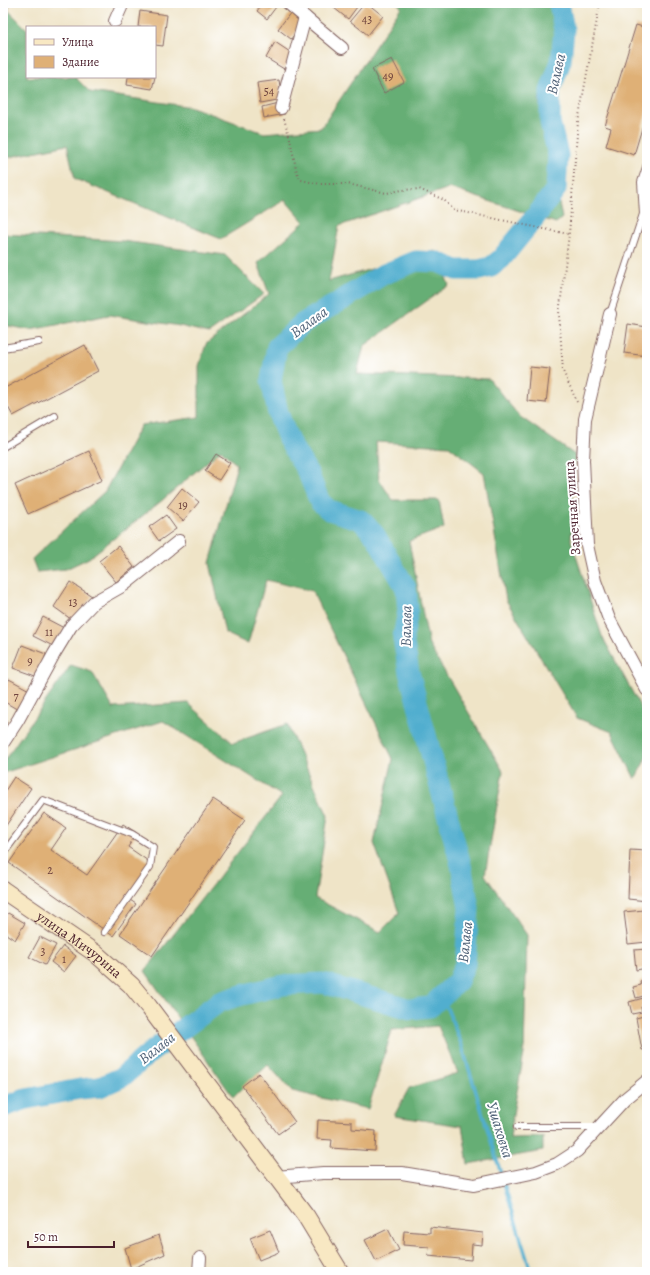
<svg xmlns="http://www.w3.org/2000/svg" width="650" height="1275" font-family="Alegreya,serif">
	<style>
		.forest { fill: #66ae75; stroke: #586650 }
		.lines { fill: none; stroke-linecap: round; stroke-linejoin: round }
		.stream { stroke: #51aecf; stroke-width: 3.5 }
		.river { stroke: #51aecf; stroke-width: 21 }
		.building { fill: #dfb076 }
		.lane-casing { stroke: #846462; stroke-width: 8 }
		.street-casing { stroke: #846462; stroke-width: 14 }
		.secondary-casing { stroke: #846462; stroke-width: 19 }
		.path { stroke: #846462; stroke-width: 2; stroke-dasharray: 1 3; stroke-linecap: butt }
		.lane { stroke: #fff; stroke-width: 6 }
		.street { stroke: #fff; stroke-width: 12 }
		.secondary { stroke: #f8e8c3; stroke-width: 17 }
		.labels { text-anchor: middle; stroke-width: 4; stroke-linejoin: round; paint-order: stroke }
		.number-label { font-size: 12px; fill: #6f433e }
		.street-label { font-size: 14px; fill: #4a1f2b; stroke: #fff }
		.water-label { font-size: 15px; font-style: italic; fill: #4d5f75; stroke: #fff }
	</style>
	<rect width="100%" height="100%" fill="#fff"/>
	<filter id="ink" filterUnits="userSpaceOnUse"><feTurbulence type="fractalNoise" baseFrequency=".025" numOctaves="2"/><feDisplacementMap in="SourceGraphic" scale="8" xChannelSelector="R" yChannelSelector="G"/><feConvolveMatrix kernelMatrix="1 2 1 2 8 2 1 2 1" color-interpolation-filters="sRGB"/></filter>
	<filter id="wash" filterUnits="userSpaceOnUse"><feTurbulence type="fractalNoise" baseFrequency=".012" numOctaves="4" result="noise"/><feDisplacementMap in="SourceGraphic" scale="16" xChannelSelector="R" yChannelSelector="G"/><feGaussianBlur stdDeviation="0.9" result="paint"/><feColorMatrix in="noise" values="0 0 0 0 0 0 0 0 0 0 0 0 0 0 0 0 0 1.4 0 .05"/><feComposite in="paint" operator="in"/></filter>
	<g filter="url(#wash)">
		<rect width="100%" height="100%" fill="#efe4c7"/>
		<!-- forest -->
		<g class="forest">
			<polygon points="3,3 10,3 8,10 27,29 27,77 75,77 90,92 192,107 264,133 321,128 401,7 397,3 554,3 557,49 539,100 562,218 556,223 449,188 339,226 329,281 435,251 449,285 364,346 357,374 489,379 519,416 575,455 571,540 602,636 647,719 647,757 635,779 612,732 577,718 506,600 484,473 449,446 376,442 379,480 393,500 439,500 444,528 409,541 429,645 503,771 485,875 527,935 524,1054 514,1108 510,1138 543,1137 543,1151 468,1164 462,1126 394,1116 409,1088 458,1073 438,1026 392,1030 368,1109 292,1091 268,1065 233,1097 145,971 282,796 163,721 3,773 3,762 71,665 92,672 113,708 188,703 233,743 287,724 328,816 315,898 380,932 399,913 374,843 393,759 312,591 266,580 248,644 225,633 210,563 237,465 221,450 159,503 89,558 66,569 37,572 32,559 105,491 141,425 199,417 199,366 206,344 269,294 258,263 304,222 285,200 221,239 75,179 67,145 5,158 3,156"/>
			<polygon points="3,234 123,241 225,255 264,294 209,333 180,326 109,315 30,330 3,325"/>
		</g>
		<g class="lines">
			<!-- stream -->
			<polyline class="stream" points="442,996 461,1043 531,1272"/>
			<!-- river -->
			<polyline class="river" points="3,1107 26,1099 80,1089 100,1087 122,1077 151,1052 219,1002 242,995 283,985 323,983 410,1009 430,1007 458,981 465,964 469,908 461,865 409,672 403,638 408,611 406,588 375,535 361,520 329,510 320,502 308,473 289,441 278,413 271,380 277,347 303,323 339,302 382,275 416,261 438,262 456,270 479,270 491,267 501,259 536,216 556,189 558,155 550,122 550,91 561,61 564,30 559,3"/>
		</g>
		<g id="blocks">
			<!-- building -->
			<g class="building">
				<polygon points="263,3 279,3 267,19 257,11"/>
				<polygon points="338,3 360,3 348,19 334,8"/>
				<polygon points="365,3 367,3 383,16 368,35 350,21"/>
				<polygon points="140,11 167,15 163,46 155,45 155,27 138,27"/>
				<polygon points="291,12 304,21 291,39 278,29"/>
				<polygon points="636,25 647,28 647,111 634,155 606,146 611,128 605,126"/>
				<polygon points="275,42 293,54 284,69 266,58"/>
				<polygon points="392,59 404,82 384,93 372,69"/>
				<polygon points="128,77 155,77 152,89 127,85"/>
				<polygon points="279,80 282,99 260,103 257,83"/>
				<polygon points="282,102 285,114 264,118 262,107"/>
				<polygon points="628,324 647,327 647,356 624,353"/>
				<polygon points="85,345 98,371 13,416 3,398 3,389"/>
				<polygon points="530,367 550,369 546,403 527,401"/>
				<polygon points="89,451 102,480 28,514 15,485"/>
				<polygon points="216,454 230,463 219,480 205,471"/>
				<polygon points="182,488 199,502 183,521 167,507"/>
				<polygon points="166,515 176,529 159,541 149,527"/>
				<polygon points="118,546 134,567 116,582 99,561"/>
				<polygon points="70,582 92,596 75,622 54,607"/>
				<polygon points="43,617 64,628 55,647 33,636"/>
				<polygon points="22,645 46,654 38,677 13,668"/>
				<polygon points="9,679 31,691 20,711 3,701 3,690"/>
				<polygon points="3,719 12,725 3,738"/>
				<polygon points="14,777 31,788 3,830 3,794"/>
				<polygon points="213,799 245,820 152,956 120,934"/>
				<polygon points="44,813 66,828 51,850 87,875 123,824 137,833 128,847 151,863 127,898 136,904 113,936 9,863"/>
				<polygon points="630,850 647,851 647,901 628,899"/>
				<polygon points="644,910 647,942 628,944 624,912"/>
				<polygon points="8,913 25,923 15,940 3,932 3,920"/>
				<polygon points="40,937 56,945 45,965 29,957"/>
				<polygon points="63,946 76,956 64,972 51,962"/>
				<polygon points="647,949 647,968 636,970 634,950"/>
				<polygon points="647,979 647,995 636,998 633,987 641,985 640,981"/>
				<polygon points="647,997 647,1006 641,1007 642,1012 632,1014 629,1002"/>
				<polygon points="647,1015 647,1049 642,1050 636,1018"/>
				<polygon points="259,1073 295,1122 278,1134 242,1086"/>
				<polygon points="318,1120 352,1122 352,1129 376,1131 375,1151 331,1148 332,1140 317,1139"/>
				<polygon points="430,1227 483,1233 482,1245 472,1244 471,1260 428,1256 429,1247 403,1245 404,1231 430,1233"/>
				<polygon points="388,1229 399,1250 376,1261 365,1240"/>
				<polygon points="270,1230 279,1252 259,1260 250,1238"/>
				<polygon points="159,1235 165,1254 131,1269 125,1248"/>
			</g>
		</g>
	</g>
	<g filter="url(#ink)">
		<use href="#blocks" fill-opacity="0" stroke="#846462" stroke-width="1"/>
		<g class="lines">
			<defs>
				<g id="lane">
					<polyline points="610,314 643,214 641,182 647,164"/>
					<polyline points="3,348 39,342"/>
					<polyline points="3,447 55,416"/>
					<polyline points="3,854 43,800 132,834 153,847 150,867 104,932"/>
					<polyline points="517,1127 598,1127"/>
				</g>
				<g id="street">
					<polyline points="288,3 342,48"/>
					<polyline points="115,21 123,3"/>
					<polyline points="281,108 305,17"/>
					<polyline points="610,314 585,419 583,460 587,545 595,581 609,619 647,690"/>
					<polyline points="3,743 18,720 54,654 71,626 94,602 124,585 179,541"/>
					<polyline points="276,1177 323,1173 402,1173 474,1185 536,1172 557,1164 577,1151 625,1099 647,1081"/>
					<polyline points="199,1272 200,1258"/>
				</g>
				<g id="secondary">
					<path id="s1" d="M3,890L95,953L131,985L149,1007L306,1216L340,1272"/>
				</g>
			</defs>
			<!-- lane casing -->
			<use href="#lane" class="lane-casing"/>
			<!-- street casing -->
			<use href="#street" class="street-casing"/>
			<!-- secondary casing -->
			<use href="#secondary" class="secondary-casing"/>
			<!-- path -->
			<g class="path">
				<polyline points="284,119 290,139 297,173 301,180 320,184 348,184 386,193 402,190 419,189 444,200 454,210 568,234"/>
				<polyline points="577,402 563,371 559,314 569,234 578,122 600,3"/>
			</g>
			<!-- lane -->
			<use href="#lane" class="lane"/>
			<!-- street -->
			<use href="#street" class="street"/>
			<!-- secondary -->
			<use href="#secondary" class="secondary"/>
		</g>
	</g>
	<g class="labels">
		<!-- number labels -->
		<g class="number-label">
			<text x="367" y="23">43</text>
			<text x="388" y="80">49</text>
			<text x="269" y="95">54</text>
			<text x="183" y="509">19</text>
			<text x="73" y="606">13</text>
			<text x="49" y="636">11</text>
			<text x="30" y="665">9</text>
			<text x="16" y="700">7</text>
			<text x="50" y="874">2</text>
			<text x="43" y="955">3</text>
			<text x="64" y="963">1</text>
		</g>
		<!-- street labels -->
		<g class="street-label">
			<text transform="translate(572 508) rotate(-94)" y="5">Заречная улица</text>
			<text dy="5" stroke="none"><textPath href="#s1" startOffset="94">улица Мичурина</textPath></text>
		</g>
		<!-- water labels -->
		<g class="water-label">
			<text transform="translate(556 74) rotate(-77)" y="5">Валава</text>
			<text transform="translate(309 322) rotate(-36)" y="5">Валава</text>
			<text transform="translate(406 626) rotate(-89)" y="5">Валава</text>
			<text transform="translate(465 942) rotate(-84)" y="5">Валава</text>
			<text transform="translate(157 1048) rotate(-38)" y="5">Валава</text>
			<text transform="translate(500 1130) rotate(73)" y="5">Ушаковка</text>
		</g>
	</g>
	<!-- margin -->
	<rect width="650" height="1275" fill="none" stroke="#fff" stroke-width="16"/>
	<!-- legend -->
	<rect x="26" y="26" width="130" height="52" fill="#ffffff" stroke="#b7a5aa"/>
	<rect x="34" y="39" width="20" height="6" fill="#f8e8c3" stroke="#b7a5aa"/>
	<text x="62" y="46" font-size="12" fill="#4a1f2b">Улица</text>
	<rect x="34" y="56" width="20" height="12" fill="#dfb076" stroke="#b7a5aa"/>
	<text x="62" y="66" font-size="12" fill="#4a1f2b">Здание</text>
	<!-- scale -->
	<path d="M28 1241v6h86v-6" fill="none" stroke="#4a1f2b" stroke-width="2"/>
	<text x="34" y="1241" font-size="12" fill="#4a1f2b" stroke="#ffffff" stroke-width="3" paint-order="stroke">50 m</text>
</svg>
